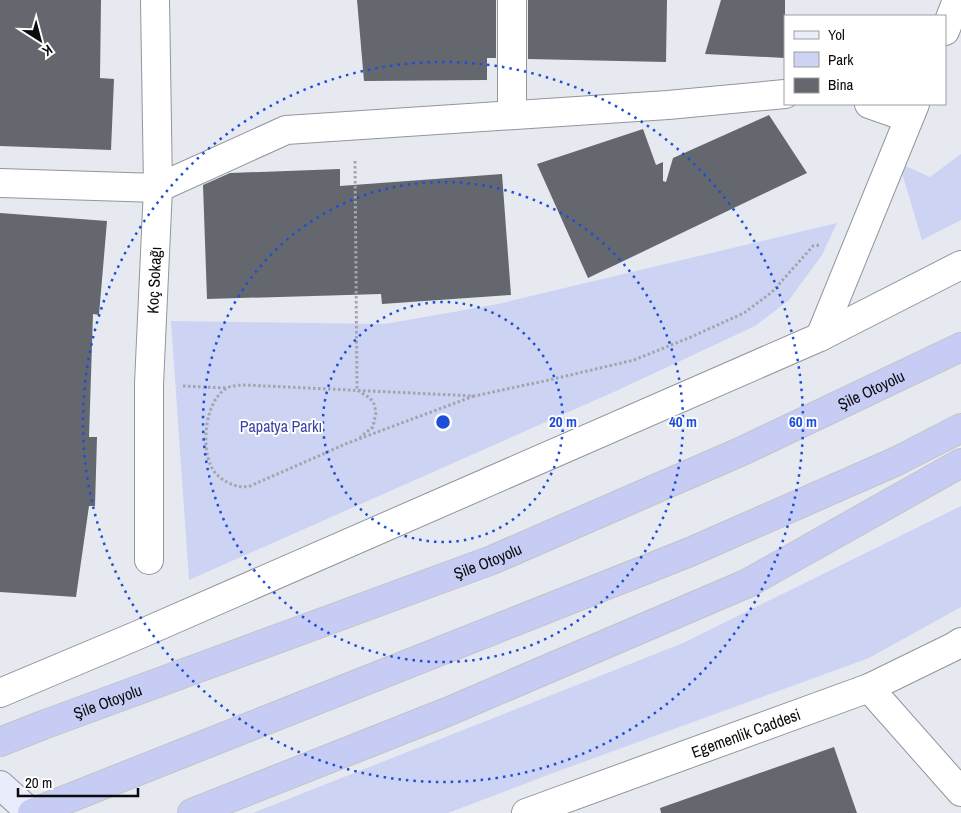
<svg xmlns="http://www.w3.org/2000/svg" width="961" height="813" font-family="'Archivo Narrow',sans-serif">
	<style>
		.green { fill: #cdd3f2 }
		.building { fill: #65676e }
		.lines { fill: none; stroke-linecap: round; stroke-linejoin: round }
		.minor-casing { stroke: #93959c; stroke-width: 30 }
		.tertiary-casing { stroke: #93959c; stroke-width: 30 }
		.secondary-casing { stroke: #93959c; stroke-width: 30 }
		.trunk-casing { stroke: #c4c4c5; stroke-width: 30 }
		.path { stroke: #a3a5ab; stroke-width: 3; stroke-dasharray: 2.5 2.5; stroke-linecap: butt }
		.minor { stroke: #fff; stroke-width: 28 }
		.tertiary { stroke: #fff; stroke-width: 28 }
		.secondary { stroke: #e9ecfb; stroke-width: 28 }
		.trunk { stroke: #c6ccf4; stroke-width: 28 }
		.ring { fill: none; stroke: #1d4ed8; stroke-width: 2.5; stroke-dasharray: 2.5 5 }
		.labels { text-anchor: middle; stroke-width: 4; stroke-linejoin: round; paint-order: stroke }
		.street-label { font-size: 16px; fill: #0b0b0e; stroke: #fff }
		.park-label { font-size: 16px; fill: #3e41a5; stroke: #fff }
		.centre { fill: #1d4ed8; stroke: #fff; stroke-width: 2.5 }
		.ring-label { font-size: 15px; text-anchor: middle; font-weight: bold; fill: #1d4ed8; stroke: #fff; stroke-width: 4; stroke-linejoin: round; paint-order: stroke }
	</style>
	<rect width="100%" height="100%" fill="#e7e9f1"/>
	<!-- green -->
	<g class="green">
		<polygon points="961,154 961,220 922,240 899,163 930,177"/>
		<polygon points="837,223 822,255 789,300 755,326 616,391 189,580 171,321 385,324 498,304"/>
		<polygon points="961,506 961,607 869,658 553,773 448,813 253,813 683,643"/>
	</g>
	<!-- building -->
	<g class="building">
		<polygon points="0,0 101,0 100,78 114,79 111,150 0,146"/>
		<polygon points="357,0 496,0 496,58 487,58 487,80 364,81"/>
		<polygon points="528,0 667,0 666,62 528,59"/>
		<polygon points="721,0 785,0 785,58 705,54"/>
		<polygon points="769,115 807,173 588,278 537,164 643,129 656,165 663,162 663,181 666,182 673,158"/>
		<polygon points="340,169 340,186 502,174 511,295 382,304 381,294 207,299 203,185 230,173"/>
		<polygon points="0,213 107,221 99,315 93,314 89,437 97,437 95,506 89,506 76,597 0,592"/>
		<polygon points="834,747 857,813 661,813 660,808"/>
	</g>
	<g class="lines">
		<defs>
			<g id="minor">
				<polyline points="945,31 957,0"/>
				<polyline points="869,104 909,118"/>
				<polyline points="512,115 512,0"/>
				<polyline points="0,183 158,188 286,130 668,105 785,94"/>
				<polyline points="820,337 915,104"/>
				<path id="s1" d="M149,560V384L158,188L155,0"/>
				<polyline points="869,688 961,792"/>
			</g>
			<g id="tertiary">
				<polyline points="0,693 138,635 820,337 961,265"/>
				<path id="s2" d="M526,813L869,688L953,647L961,642"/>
			</g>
			<polyline id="secondary" points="0,785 31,813"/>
			<g id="trunk">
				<path id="s3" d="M0,742L43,725L492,560L740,452L961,347"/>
				<polyline points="32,813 690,552 897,461 961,428"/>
				<polyline points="192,813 447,712 748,583 961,463"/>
			</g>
		</defs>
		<!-- minor casing -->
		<use href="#minor" class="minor-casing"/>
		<!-- tertiary casing -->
		<use href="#tertiary" class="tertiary-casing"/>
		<!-- secondary casing -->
		<use href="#secondary" class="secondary-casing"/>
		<!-- trunk casing -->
		<use href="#trunk" class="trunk-casing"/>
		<!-- path -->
		<g class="path">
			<polyline points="355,161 357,390 370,398 374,404 376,412 373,427 360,437"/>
			<polyline points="183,386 226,388"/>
			<path d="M474,396L348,443L250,486C241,488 235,486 227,482C221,479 214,473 211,466C201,446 205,400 227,388C238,383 254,386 266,386L474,396L549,380L634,360L691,337L744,313L772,292L813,246L819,245"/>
		</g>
		<!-- minor -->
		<use href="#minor" class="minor"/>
		<!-- tertiary -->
		<use href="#tertiary" class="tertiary"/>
		<!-- secondary -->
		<use href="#secondary" class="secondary"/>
		<!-- trunk -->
		<use href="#trunk" class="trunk"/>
	</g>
	<!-- distance rings -->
	<g class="ring">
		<circle cx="443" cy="422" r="120"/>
		<circle cx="443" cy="422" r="240"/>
		<circle cx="443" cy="422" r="360"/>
	</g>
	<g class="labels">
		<!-- street labels -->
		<g class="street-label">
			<text dy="6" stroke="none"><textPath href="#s1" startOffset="280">Koç Sokağı</textPath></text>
			<text dy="6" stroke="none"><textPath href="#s3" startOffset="940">Şile Otoyolu</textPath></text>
			<text dy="6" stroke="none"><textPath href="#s3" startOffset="520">Şile Otoyolu</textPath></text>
			<text dy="6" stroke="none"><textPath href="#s3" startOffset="115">Şile Otoyolu</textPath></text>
			<text dy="6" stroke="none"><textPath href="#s2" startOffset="234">Egemenlik Caddesi</textPath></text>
		</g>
		<!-- park labels -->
		<g class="park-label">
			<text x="281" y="432">Papatya Parkı</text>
		</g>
	</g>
	<circle cx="443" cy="422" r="8" class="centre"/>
	<g class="ring-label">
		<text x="563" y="427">20 m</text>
		<text x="683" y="427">40 m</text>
		<text x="803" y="427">60 m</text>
	</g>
	<!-- legend -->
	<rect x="784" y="15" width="162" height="90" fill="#ffffff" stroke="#9d9d9f"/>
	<rect x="794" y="31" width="25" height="8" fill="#e9ecfb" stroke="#9d9d9f"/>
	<text x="828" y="40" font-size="15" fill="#0b0b0e">Yol</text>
	<rect x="794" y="52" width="25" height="15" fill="#cdd3f2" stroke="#9d9d9f"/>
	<text x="828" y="65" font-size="15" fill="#0b0b0e">Park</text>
	<rect x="794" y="78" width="25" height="15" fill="#65676e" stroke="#9d9d9f"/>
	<text x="828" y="90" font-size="15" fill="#0b0b0e">Bina</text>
	<!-- north arrow -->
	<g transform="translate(40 40) rotate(144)" stroke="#ffffff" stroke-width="4" paint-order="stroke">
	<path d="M0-4L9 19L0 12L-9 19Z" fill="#0b0b0e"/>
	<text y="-8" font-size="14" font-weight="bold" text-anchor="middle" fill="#0b0b0e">K</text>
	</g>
	<!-- scale -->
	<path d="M18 788v8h120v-8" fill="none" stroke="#0b0b0e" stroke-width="2.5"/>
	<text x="25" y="788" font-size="15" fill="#0b0b0e" stroke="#ffffff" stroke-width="4" paint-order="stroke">20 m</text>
</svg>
